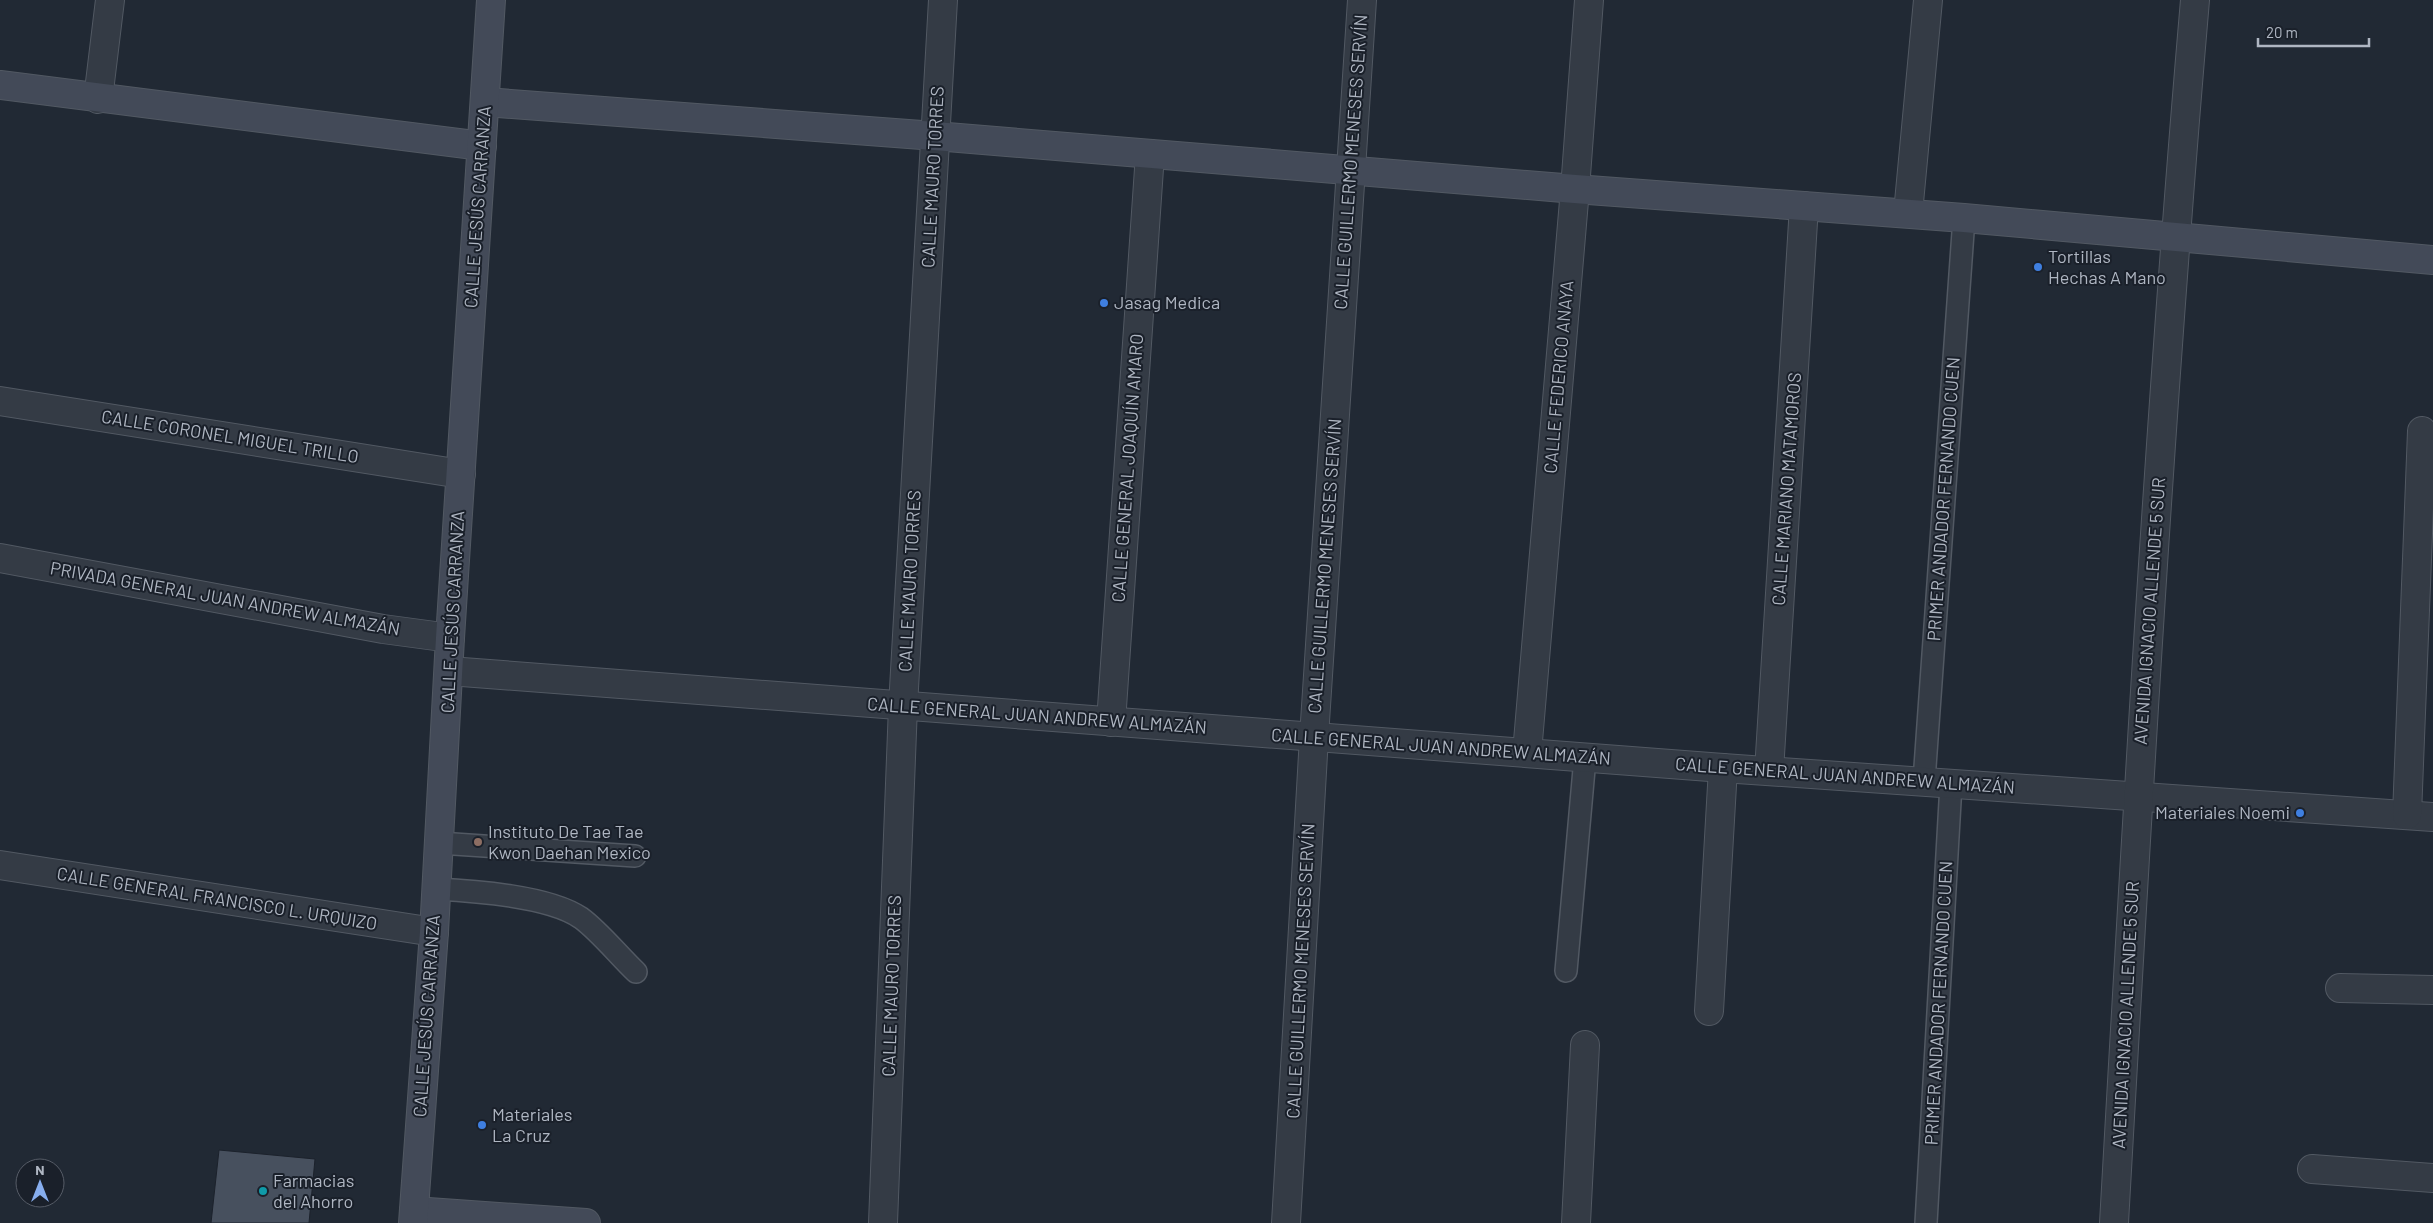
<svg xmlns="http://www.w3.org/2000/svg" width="2433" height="1223" font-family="Barlow,sans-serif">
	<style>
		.building { fill: #47505e; stroke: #1c222c }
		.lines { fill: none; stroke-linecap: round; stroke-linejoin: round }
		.lane-casing { stroke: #525963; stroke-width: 24 }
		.street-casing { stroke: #525963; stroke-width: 30 }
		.secondary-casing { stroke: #525963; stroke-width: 30 }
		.lane { stroke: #343b45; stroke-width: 21 }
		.street { stroke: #343b45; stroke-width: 28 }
		.secondary { stroke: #434a58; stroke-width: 28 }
		.shop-dot { fill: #3f7fe0; stroke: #1a202a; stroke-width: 2 }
		.education-dot { fill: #8d6e63; stroke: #1a202a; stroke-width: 2 }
		.culture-dot { fill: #0f9aa8; stroke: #1a202a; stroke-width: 2 }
		.labels { text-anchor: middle; stroke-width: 4; stroke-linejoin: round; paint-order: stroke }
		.street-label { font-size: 18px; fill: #afb6c2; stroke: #1a202a }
		.poi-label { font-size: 18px; fill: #afb6c2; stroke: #1a202a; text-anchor: start }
	</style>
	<rect width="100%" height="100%" fill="#212934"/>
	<!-- building -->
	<polygon class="building" points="219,1150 315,1159 309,1223 211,1223"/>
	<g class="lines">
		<defs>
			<g id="lane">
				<polyline points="1924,781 1964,218"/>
				<polyline points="439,843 635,856"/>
				<path d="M436,889C475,891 549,896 581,918C599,931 620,957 636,972"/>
				<polyline points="1566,971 1585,758"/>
				<polyline points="1926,1223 1951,784"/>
			</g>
			<g id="street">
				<polyline points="98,99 110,0"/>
				<polyline points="1908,213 1928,0"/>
				<polyline points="0,401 461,474"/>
				<polyline points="0,558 383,629 450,638"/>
				<polyline points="449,671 1723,768 2433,817"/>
				<polyline points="1111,722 1150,154"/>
				<polyline points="1527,753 1575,189 1589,0"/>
				<polyline points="1769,771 1804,206"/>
				<polyline points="2407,815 2422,431"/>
				<polyline points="0,865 434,932"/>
				<polyline points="2340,988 2433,990"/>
				<polyline points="1709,1011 1723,768"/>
				<polyline points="2312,1169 2433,1178"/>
				<polyline points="883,1223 903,706 943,0"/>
				<polyline points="1286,1223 1314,737 1362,0"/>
				<polyline points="1576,1223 1585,1045"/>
				<path d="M2114,1223C2137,815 2160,407 2195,0"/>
			</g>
			<g id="secondary">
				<polyline points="0,85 482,146"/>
				<polyline points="485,102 935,136 1575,189 1964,218 2433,260"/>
				<polyline points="414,1211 586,1223"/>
				<polyline points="413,1223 434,932 450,638 491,0"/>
			</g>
		</defs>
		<!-- lane casing -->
		<use href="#lane" class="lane-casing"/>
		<!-- street casing -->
		<use href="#street" class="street-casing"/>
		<!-- secondary casing -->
		<use href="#secondary" class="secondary-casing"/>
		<!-- lane -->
		<use href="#lane" class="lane"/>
		<!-- street -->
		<use href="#street" class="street"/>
		<!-- secondary -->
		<use href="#secondary" class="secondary"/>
	</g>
	<!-- markers -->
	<g class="shop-dot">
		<circle cx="2038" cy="267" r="5"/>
		<circle cx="1104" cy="303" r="5"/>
		<circle cx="2300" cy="813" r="5"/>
		<circle cx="482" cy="1125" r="5"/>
	</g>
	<circle class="education-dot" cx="478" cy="842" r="5"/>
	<circle class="culture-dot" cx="263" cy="1191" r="5"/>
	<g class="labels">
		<!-- street labels -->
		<g class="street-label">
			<text transform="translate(1351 162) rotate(-86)" y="6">CALLE GUILLERMO MENESES SERVÍN</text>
			<text transform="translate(933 177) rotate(-87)" y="6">CALLE MAURO TORRES</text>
			<text transform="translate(478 207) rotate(-86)" y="6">CALLE JESÚS CARRANZA</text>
			<text transform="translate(1559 377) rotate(-85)" y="6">CALLE FEDERICO ANAYA</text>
			<text transform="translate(230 437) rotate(9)" y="6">CALLE CORONEL MIGUEL TRILLO</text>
			<text transform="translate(1128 468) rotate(-86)" y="6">CALLE GENERAL JOAQUÍN AMARO</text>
			<text transform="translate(1787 489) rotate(-86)" y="6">CALLE MARIANO MATAMOROS</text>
			<text transform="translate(1944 499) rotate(-86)" y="6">PRIMER ANDADOR FERNANDO CUEN</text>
			<text transform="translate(1325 566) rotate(-86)" y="6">CALLE GUILLERMO MENESES SERVÍN</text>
			<text transform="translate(910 581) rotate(-87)" y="6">CALLE MAURO TORRES</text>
			<text transform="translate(225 599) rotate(10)" y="6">PRIVADA GENERAL JUAN ANDREW ALMAZÁN</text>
			<text transform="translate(2150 611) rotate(-86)" y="6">AVENIDA IGNACIO ALLENDE 5 SUR</text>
			<text transform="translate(453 612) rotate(-87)" y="6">CALLE JESÚS CARRANZA</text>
			<text transform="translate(1037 716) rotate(4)" y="6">CALLE GENERAL JUAN ANDREW ALMAZÁN</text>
			<text transform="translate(1441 747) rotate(4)" y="6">CALLE GENERAL JUAN ANDREW ALMAZÁN</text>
			<text transform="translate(1845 776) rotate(4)" y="6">CALLE GENERAL JUAN ANDREW ALMAZÁN</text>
			<text transform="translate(217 899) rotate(9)" y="6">CALLE GENERAL FRANCISCO L. URQUIZO</text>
			<text transform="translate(1301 971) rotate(-87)" y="6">CALLE GUILLERMO MENESES SERVÍN</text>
			<text transform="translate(892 986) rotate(-88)" y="6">CALLE MAURO TORRES</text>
			<text transform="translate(1939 1003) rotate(-87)" y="6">PRIMER ANDADOR FERNANDO CUEN</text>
			<text transform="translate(2126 1015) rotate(-87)" y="6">AVENIDA IGNACIO ALLENDE 5 SUR</text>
			<text transform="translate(427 1016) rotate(-86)" y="6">CALLE JESÚS CARRANZA</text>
		</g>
		<!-- poi labels -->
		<g class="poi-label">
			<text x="2048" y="263">Tortillas<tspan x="2048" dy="21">Hechas A Mano</tspan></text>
			<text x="1114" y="309">Jasag Medica</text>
			<text x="2290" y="819" text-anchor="end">Materiales Noemi</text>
			<text x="488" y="838">Instituto De Tae Tae<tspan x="488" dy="21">Kwon Daehan Mexico</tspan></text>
			<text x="492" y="1121">Materiales<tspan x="492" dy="21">La Cruz</tspan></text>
			<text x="273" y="1187">Farmacias<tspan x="273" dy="21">del Ahorro</tspan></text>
		</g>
	</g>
	<!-- north arrow -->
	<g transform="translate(40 1183)"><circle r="24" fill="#1a202a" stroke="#565c67"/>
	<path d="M0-4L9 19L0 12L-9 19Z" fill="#87aeee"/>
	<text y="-8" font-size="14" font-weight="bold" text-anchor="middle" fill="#afb6c2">N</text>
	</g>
	<!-- scale -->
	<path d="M2258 38v8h111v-8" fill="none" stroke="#afb6c2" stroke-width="2.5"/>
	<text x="2266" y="38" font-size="15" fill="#afb6c2" stroke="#1a202a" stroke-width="4" paint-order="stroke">20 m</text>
</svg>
